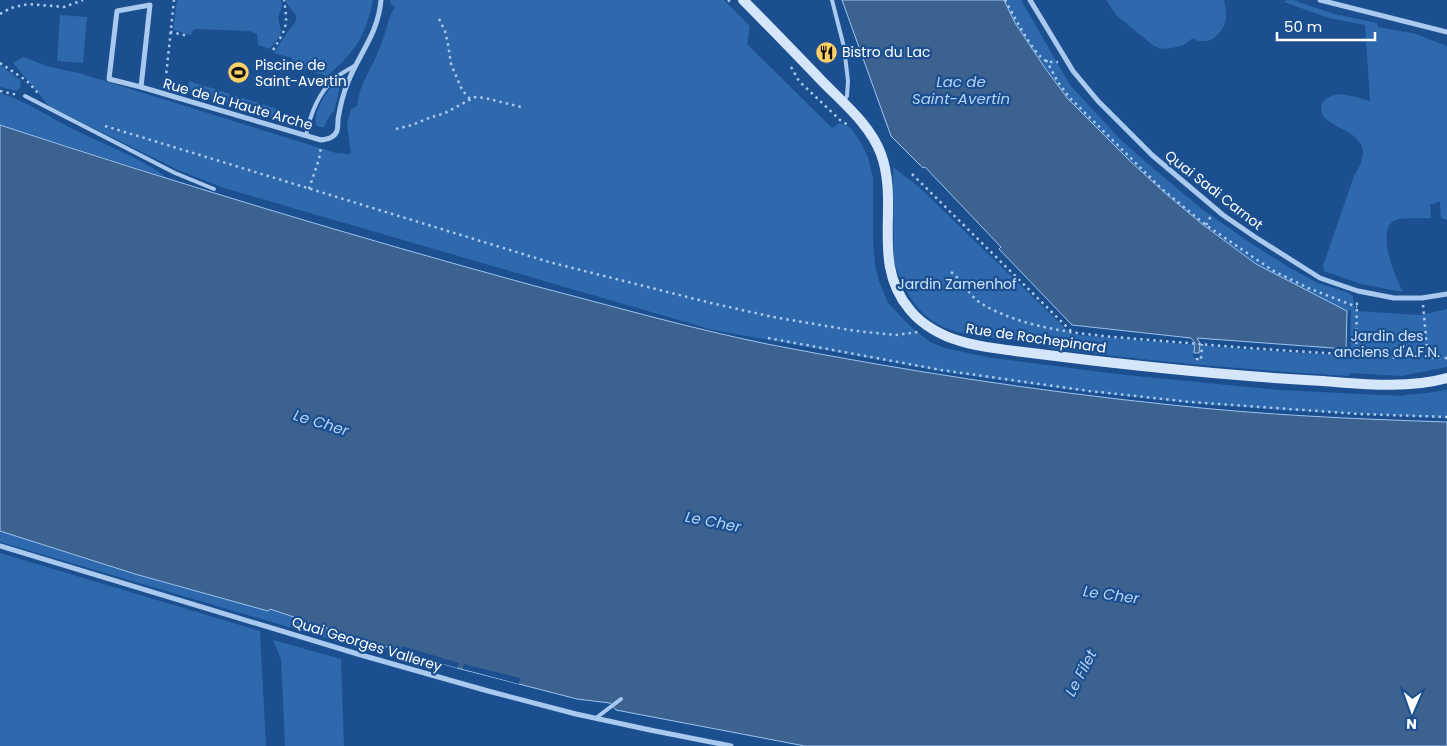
<svg xmlns="http://www.w3.org/2000/svg" width="1447" height="746" font-family="Poppins,sans-serif">
	<style>
		.green { fill: #2e69ad }
		.water { fill: #3c6290; stroke: #9cc4f0 }
		.pier { fill: #1b4f8f }
		.lines { fill: none; stroke-linecap: round; stroke-linejoin: round }
		.path { stroke: #a9c9ee; stroke-width: 2.5; stroke-dasharray: 2.5 4; stroke-linecap: butt }
		.lane { stroke: #a9c9ee; stroke-width: 4 }
		.street { stroke: #a9c9ee; stroke-width: 5 }
		.secondary { stroke: #d6e6fa; stroke-width: 10 }
		.labels { text-anchor: middle; stroke-width: 4.5; stroke-linejoin: round; paint-order: stroke }
		.poi-label { font-size: 14px; fill: #fff; stroke: #1b4f8f; text-anchor: start }
		.street-label { font-size: 14px; fill: #fff; stroke: #1b4f8f }
		.park-label { font-size: 14px; fill: #cfe3fa; stroke: #1b4f8f }
		.water-label { font-size: 15px; font-style: italic; fill: #b5d3f5; stroke: #1b4f8f }
	</style>
	<rect width="100%" height="100%" fill="#1b4f8f"/>
	<!-- green -->
	<g class="green">
		<polygon points="177,0 281,0 282,6 278,18 281,30 280,36 270,49 258,45 257,34 249,31 196,29 193,30 191,35 173,30"/>
		<path d="M286,0H373C366,36 355,52 327,76L291,65L292,58L274,53L286,34L294,24L296,20V15L287,4Z"/>
		<path d="M390,0H724L750,26L747,44L832,128L840,123L851,128L860,141L868,157L873,178V240L875,265L879,281L888,303L909,325L930,342L945,348L992,358L1125,375L1279,390L1404,396L1405,395L1427,393L1447,390V418L1281,410L1178,402L1057,388L951,373L713,330L224,188L178,170L49,106L13,63L24,57L46,66L79,73L336,153L351,154L347,124L351,109L357,106C360,82 372,68 380,47C386,34 387,19 395,7L390,3Z"/>
		<path d="M1004,0H1021L1070,85L1121,140L1154,169L1202,209L1252,244L1290,268L1318,283L1346,292L1353,296L1355,311L1420,315L1447,309V367L1401,376L1350,373L1349,376C1248,370 1148,361 1048,348V345C1034,343 1020,341 1005,339C978,336 947,335 925,315C910,302 900,280 894,262L893,167L919,187L1070,333L1078,335L1195,345L1193,357L1199,358L1200,345L1273,351L1350,356L1351,310L1347,311L1340,308L1256,264L1183,209L1131,162L1068,99L1045,68L1015,23Z"/>
		<path d="M1106,0H1224C1225,5 1226,11 1226,16C1226,28 1214,44 1200,41C1198,41 1195,39 1193,38L1182,46L1171,48L1162,49L1154,46L1116,15Z"/>
		<path d="M1287,0H1293L1334,14L1377,23L1378,27L1416,34L1447,46V220L1441,218L1440,202H1436V204H1430L1431,218C1421,219 1405,217 1396,220C1374,228 1396,279 1403,292L1361,284L1324,271L1323,263H1324L1354,176C1359,168 1365,157 1362,147C1357,132 1337,129 1326,119C1320,114 1319,105 1326,99C1338,89 1357,98 1370,101L1365,25L1329,18L1284,2Z"/>
		<polygon points="60,15 87,17 83,63 57,61"/>
		<polygon points="0,65 20,80 21,87 16,91 0,87"/>
		<path d="M341,79V83L334,111L328,118L324,127H319L316,125C313,111 328,86 341,79Z"/>
		<polygon points="189,81 230,94 227,104 186,91"/>
		<path d="M0,93C26,101 49,117 73,129C104,145 138,156 166,177L0,125Z"/>
		<polygon points="234,95 277,109 275,118 231,104"/>
		<polygon points="0,531 135,574 268,611 270,609 344,634 343,643 0,542"/>
		<polygon points="0,553 260,631 266,746 0,746"/>
		<polygon points="273,640 341,659 344,746 285,746 281,659"/>
	</g>
	<!-- water -->
	<g class="water">
		<polygon points="842,0 1004,0 1015,23 1045,68 1068,99 1131,162 1165,193 1202,224 1256,264 1347,311 1346,349 1197,338 1200,343 1199,353 1194,353 1195,343 1191,338 1072,325 999,249 1001,247 925,167 923,168 891,136"/>
		<path d="M0,125C177,183 355,237 535,286C612,306 689,328 767,344C901,370 1036,391 1172,405C1263,415 1355,419 1447,422V746H805L616,710L610,703L577,699L457,668L344,634L270,609L268,611L135,574L0,531Z"/>
	</g>
	<!-- pier -->
	<g class="pier">
		<polygon points="402,646 459,663 457,668 401,651"/>
		<polygon points="464,664 520,678 519,684 463,669"/>
	</g>
	<g class="lines">
		<!-- path -->
		<g class="path">
			<polyline points="728,0 733,4"/>
			<path d="M1005,0C1013,14 1033,54 1046,61C1050,62 1054,62 1058,62"/>
			<polyline points="0,14 11,8 28,4 64,7 83,0"/>
			<polyline points="439,19 445,31 448,44 451,64 462,90 470,99"/>
			<polyline points="170,32 189,36"/>
			<path d="M273,50C287,28 288,25 284,0"/>
			<polyline points="1046,60 1058,82 1069,97 1162,189 1206,225 1272,270 1308,288 1357,307"/>
			<polyline points="0,63 27,81 38,93"/>
			<polyline points="791,67 799,81 840,120 848,125"/>
			<polyline points="165,86 174,0"/>
			<polyline points="0,91 18,95"/>
			<polyline points="105,126 549,262 711,303 773,317 856,331 896,335 918,332"/>
			<polyline points="396,129 412,125 429,118 445,113 475,97 485,98 521,107"/>
			<polyline points="912,174 1071,331"/>
			<polyline points="309,189 319,159 321,147"/>
			<polyline points="1206,225 1211,216"/>
			<path d="M951,272C963,281 969,296 982,304C1033,334 1106,336 1163,341C1223,346 1284,351 1344,354L1356,357L1447,358"/>
			<polyline points="1423,305 1428,358"/>
			<polyline points="768,338 941,370 1089,391 1191,402 1359,414 1447,417"/>
			<polyline points="1356,357 1357,299"/>
			<polyline points="1197,358 1197,359 1201,360 1202,344"/>
		</g>
		<!-- lane -->
		<g class="lane">
			<polyline points="832,0 844,47 848,81 847,96 843,102"/>
			<polyline points="25,96 175,173 214,189"/>
			<path d="M306,136C310,115 317,95 333,80C339,74 348,70 356,65"/>
			<polyline points="596,718 621,699"/>
		</g>
		<!-- street -->
		<g class="street">
			<polyline points="1030,0 1073,71 1098,101 1152,155 1223,215 1255,237 1320,278 1346,287 1358,291 1394,298 1422,298 1447,294"/>
			<polyline points="1320,0 1447,32"/>
			<polygon points="150,5 141,87 109,79 117,11"/>
			<path d="M141,87L321,140C328,139 334,138 337,131C338,127 338,123 338,119C340,107 343,94 348,82C360,52 378,34 381,0"/>
			<polyline points="0,546 361,655 488,691 576,714 650,730 731,746"/>
		</g>
		<!-- secondary -->
		<path class="secondary" d="M743,0C769,26 795,53 820,79C842,102 870,124 881,154C900,206 870,263 910,310C922,325 942,336 960,341C978,347 996,348 1015,351C1039,354 1064,357 1088,360C1166,369 1244,377 1323,381C1363,384 1407,389 1447,378"/>
	</g>
	<!-- icons -->
	<defs>
		<symbol id="restaurant-disc" viewBox="-11 -11 22 22"><circle r="9.5" fill="#ffd166" stroke="#1b4f8f"/><path d="M-5-6h1v4h1v-4h1v4h1v-4h1v5L-1.5 .5V6h-2V.5L-5-1ZM5-6V6H3V1.5H1.5Q1.5-4 5-6Z" fill="#111"/></symbol>
		<symbol id="stadium-disc" viewBox="-11 -11 22 22"><circle r="9.5" fill="#ffd166" stroke="#1b4f8f"/><path d="M0-5a6.5 5 0 1 0 0 10a6.5 5 0 1 0 0-10ZM-3.5-1.8h7v3.6h-7Z" fill="#111"/></symbol>
	</defs>
	<g fill-rule="evenodd">
		<use href="#restaurant-disc" x="814" y="40" width="25" height="25"/>
		<use href="#stadium-disc" x="226" y="60" width="25" height="25"/>
	</g>
	<g class="labels">
		<!-- poi labels -->
		<g class="poi-label">
			<text x="842" y="57">Bistro du Lac</text>
			<text x="255" y="70">Piscine de<tspan x="255" dy="16">Saint-Avertin</tspan></text>
		</g>
		<!-- street labels -->
		<g class="street-label">
			<text transform="translate(238 104) rotate(16)" y="5">Rue de la Haute Arche</text>
			<text transform="translate(1214 190) rotate(38)" y="5">Quai Sadi Carnot</text>
			<text transform="translate(1036 338) rotate(8)" y="5">Rue de Rochepinard</text>
			<text transform="translate(367 644) rotate(17)" y="5">Quai Georges Vallerey</text>
		</g>
		<!-- park labels -->
		<g class="park-label">
			<text x="957" y="289">Jardin Zamenhof</text>
			<text x="1387" y="341">Jardin des<tspan x="1387" dy="16">anciens d'A.F.N.</tspan></text>
		</g>
		<!-- water labels -->
		<g class="water-label">
			<text x="961" y="87">Lac de<tspan x="961" dy="17">Saint-Avertin</tspan></text>
			<text transform="translate(321 423) rotate(17)" y="5">Le Cher</text>
			<text transform="translate(713 522) rotate(11)" y="5">Le Cher</text>
			<text transform="translate(1111 595) rotate(8)" y="5">Le Cher</text>
			<text transform="translate(1081 673) rotate(-62)" y="5">Le Filet</text>
		</g>
	</g>
	<!-- north arrow -->
	<g transform="translate(1412 711) rotate(182)" stroke="#1b4f8f" stroke-width="4" paint-order="stroke">
	<path d="M0-4L9 19L0 12L-9 19Z" fill="#ffffff"/>
	<text y="-8" font-size="14" font-weight="bold" text-anchor="middle" fill="#ffffff">N</text>
	</g>
	<!-- scale -->
	<path d="M1277 32v8h98v-8" fill="none" stroke="#ffffff" stroke-width="2.5"/>
	<text x="1284" y="32" font-size="15" fill="#ffffff" stroke="#1b4f8f" stroke-width="4" paint-order="stroke">50 m</text>
</svg>
